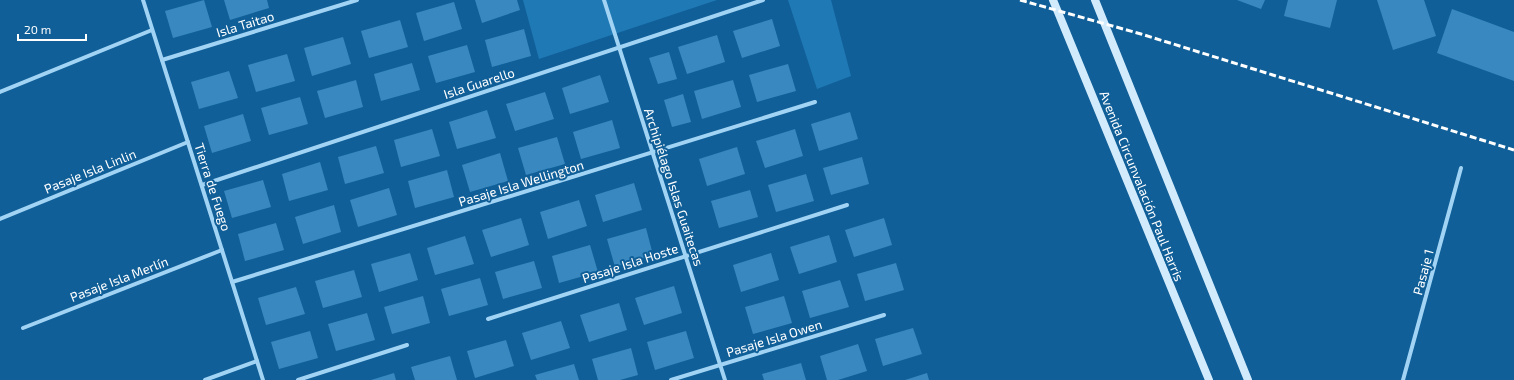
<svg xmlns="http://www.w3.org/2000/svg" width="1514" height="380" font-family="'Exo 2',sans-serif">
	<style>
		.green { fill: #1f79b5 }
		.building { fill: #3989c0 }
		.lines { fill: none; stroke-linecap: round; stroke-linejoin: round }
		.minor { stroke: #a1d3f4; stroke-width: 4 }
		.secondary { stroke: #d1ebfd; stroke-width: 8 }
		.rail { stroke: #fff; stroke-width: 3; stroke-dasharray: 7 3; stroke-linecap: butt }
		.labels { text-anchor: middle; stroke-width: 4; stroke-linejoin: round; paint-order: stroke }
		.street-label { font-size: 13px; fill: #fff; stroke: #105f98 }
	</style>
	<rect width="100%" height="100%" fill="#105f98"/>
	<!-- green -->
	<g class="green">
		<polygon points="523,0 717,0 539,59"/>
		<polygon points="788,0 831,0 851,76 817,89"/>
	</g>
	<!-- building -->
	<g class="building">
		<polygon points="204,0 212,27 173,38 165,11"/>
		<polygon points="224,0 267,0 269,8 230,20"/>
		<polygon points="475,0 517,0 520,10 482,23"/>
		<polygon points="1237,0 1265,0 1261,9"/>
		<polygon points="1288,0 1337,0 1330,28 1284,16"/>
		<polygon points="1377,0 1424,0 1436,36 1393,50"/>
		<polygon points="454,2 462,29 424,41 416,13"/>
		<polygon points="1452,9 1514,32 1514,81 1437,53"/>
		<polygon points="772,19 780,46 742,58 733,31"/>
		<polygon points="400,20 408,47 369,58 361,31"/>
		<polygon points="524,29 531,56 492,67 485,40"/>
		<polygon points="717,35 725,62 687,74 678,47"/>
		<polygon points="343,37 351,64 312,76 304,48"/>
		<polygon points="467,45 475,72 436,83 428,56"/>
		<polygon points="669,52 677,79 658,84 649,58"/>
		<polygon points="287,54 295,81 256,92 248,65"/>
		<polygon points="412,63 420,90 381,101 374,74"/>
		<polygon points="788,64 796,91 757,102 749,75"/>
		<polygon points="229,71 238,98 199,109 191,82"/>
		<polygon points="600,75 609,102 570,114 562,88"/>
		<polygon points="356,80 363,107 325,118 317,91"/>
		<polygon points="733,80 741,107 702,119 694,91"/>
		<polygon points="545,92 554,119 515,131 506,104"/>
		<polygon points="683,94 691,122 672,127 664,100"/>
		<polygon points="300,97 308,124 269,135 261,108"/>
		<polygon points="487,110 496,138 457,149 449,122"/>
		<polygon points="850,112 858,139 819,151 811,124"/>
		<polygon points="243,114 251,141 212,153 204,126"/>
		<polygon points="612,120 620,148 581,159 573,132"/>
		<polygon points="432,129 440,156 401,167 394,140"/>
		<polygon points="795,129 803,156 765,168 756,141"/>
		<polygon points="557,137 565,164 526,175 518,148"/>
		<polygon points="376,146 384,173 345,184 338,157"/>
		<polygon points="737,147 745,174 707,186 699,159"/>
		<polygon points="500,153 508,181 470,192 462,165"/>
		<polygon points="862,157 869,184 831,195 823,168"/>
		<polygon points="320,162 328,190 289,201 282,174"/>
		<polygon points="447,170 454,197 415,208 408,181"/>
		<polygon points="806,174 814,201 776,212 768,185"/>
		<polygon points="263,180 271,207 232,218 224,191"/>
		<polygon points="634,183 642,210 603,222 595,195"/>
		<polygon points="389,188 397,215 358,227 350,200"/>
		<polygon points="750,190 758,217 719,228 711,201"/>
		<polygon points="579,200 587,226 548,239 540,212"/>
		<polygon points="334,205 341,232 303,244 295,217"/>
		<polygon points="521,218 529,245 491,257 482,230"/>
		<polygon points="884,218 892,245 854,257 845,230"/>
		<polygon points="276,223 284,250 245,261 238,234"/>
		<polygon points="646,228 653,255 615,267 607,239"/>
		<polygon points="829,235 837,262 799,274 790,247"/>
		<polygon points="465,236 474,264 435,275 427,248"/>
		<polygon points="590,245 598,272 559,283 552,256"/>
		<polygon points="410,253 418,280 379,292 371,264"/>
		<polygon points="771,253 779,280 741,292 733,265"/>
		<polygon points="534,261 542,288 503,299 495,272"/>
		<polygon points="896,263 904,290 865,301 857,274"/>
		<polygon points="354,270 362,297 323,308 315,281"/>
		<polygon points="480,278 488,305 449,316 441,289"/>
		<polygon points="840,280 849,307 810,318 802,291"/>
		<polygon points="674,286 682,313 644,325 635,298"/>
		<polygon points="296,287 305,314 266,325 258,298"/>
		<polygon points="423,296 430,323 392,334 384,307"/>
		<polygon points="784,296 792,323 753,334 745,307"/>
		<polygon points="619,303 627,330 589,342 580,315"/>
		<polygon points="367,313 375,340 336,351 328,324"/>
		<polygon points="561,321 570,348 531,360 522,333"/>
		<polygon points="913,328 922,354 883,366 875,339"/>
		<polygon points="310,331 318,358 279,369 271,342"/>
		<polygon points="686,331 694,358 655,370 647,342"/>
		<polygon points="506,340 514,366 475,378 467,351"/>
		<polygon points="858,344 867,371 838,380 827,380 820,356"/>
		<polygon points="631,348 638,375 620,380 598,380 592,359"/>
		<polygon points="450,356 457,380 415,380 411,367"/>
		<polygon points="801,363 806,380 764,380 762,374"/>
		<polygon points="574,364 579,380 537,380 535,375"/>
		<polygon points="394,373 396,380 371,380"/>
		<polygon points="927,373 929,380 905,380"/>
	</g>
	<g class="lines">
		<!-- minor -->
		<g class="minor">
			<polyline points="143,0 263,380"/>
			<polyline points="604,0 725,380"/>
			<polyline points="162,60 357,0"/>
			<polyline points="0,92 152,30"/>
			<polyline points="202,185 763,0"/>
			<polyline points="0,219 188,142"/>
			<polyline points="232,282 815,102"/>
			<polyline points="488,319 847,205"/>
			<polyline points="23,328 222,250"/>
			<polyline points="205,380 257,361"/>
			<polyline points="298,380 407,345"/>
			<polyline points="671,380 884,315"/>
			<polyline points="1403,380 1461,168"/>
		</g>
		<!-- secondary -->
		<g class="secondary">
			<polyline points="1053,0 1209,380"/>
			<polyline points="1095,0 1248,380"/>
		</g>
		<!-- rail -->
		<polyline class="rail" points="1020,0 1141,34 1514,150"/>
	</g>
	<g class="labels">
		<!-- street labels -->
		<g class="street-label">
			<text transform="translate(245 24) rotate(-17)" y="5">Isla Taitao</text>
			<text transform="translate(479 83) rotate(-18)" y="5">Isla Guarello</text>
			<text transform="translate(90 171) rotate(-22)" y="5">Pasaje Isla Linlin</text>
			<text transform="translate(521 183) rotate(-17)" y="5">Pasaje Isla Wellington</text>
			<text transform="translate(1142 186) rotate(68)" y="5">Avenida Circunvalación Paul Harris</text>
			<text transform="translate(213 187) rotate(72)" y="5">Tierra de Fuego</text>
			<text transform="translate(674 187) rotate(72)" y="5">Archipiélago Islas Guaitecas</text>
			<text transform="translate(630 263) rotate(-18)" y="5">Pasaje Isla Hoste</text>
			<text transform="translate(1423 272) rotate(-75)" y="5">Pasaje 1</text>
			<text transform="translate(119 279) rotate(-21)" y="5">Pasaje Isla Merlín</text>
			<text transform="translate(774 338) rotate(-17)" y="5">Pasaje Isla Owen</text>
		</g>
	</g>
	<!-- scale -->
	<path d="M18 34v6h68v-6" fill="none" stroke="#ffffff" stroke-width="2"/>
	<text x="24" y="34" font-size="12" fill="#ffffff" stroke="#105f98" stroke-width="3" paint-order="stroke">20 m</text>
</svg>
